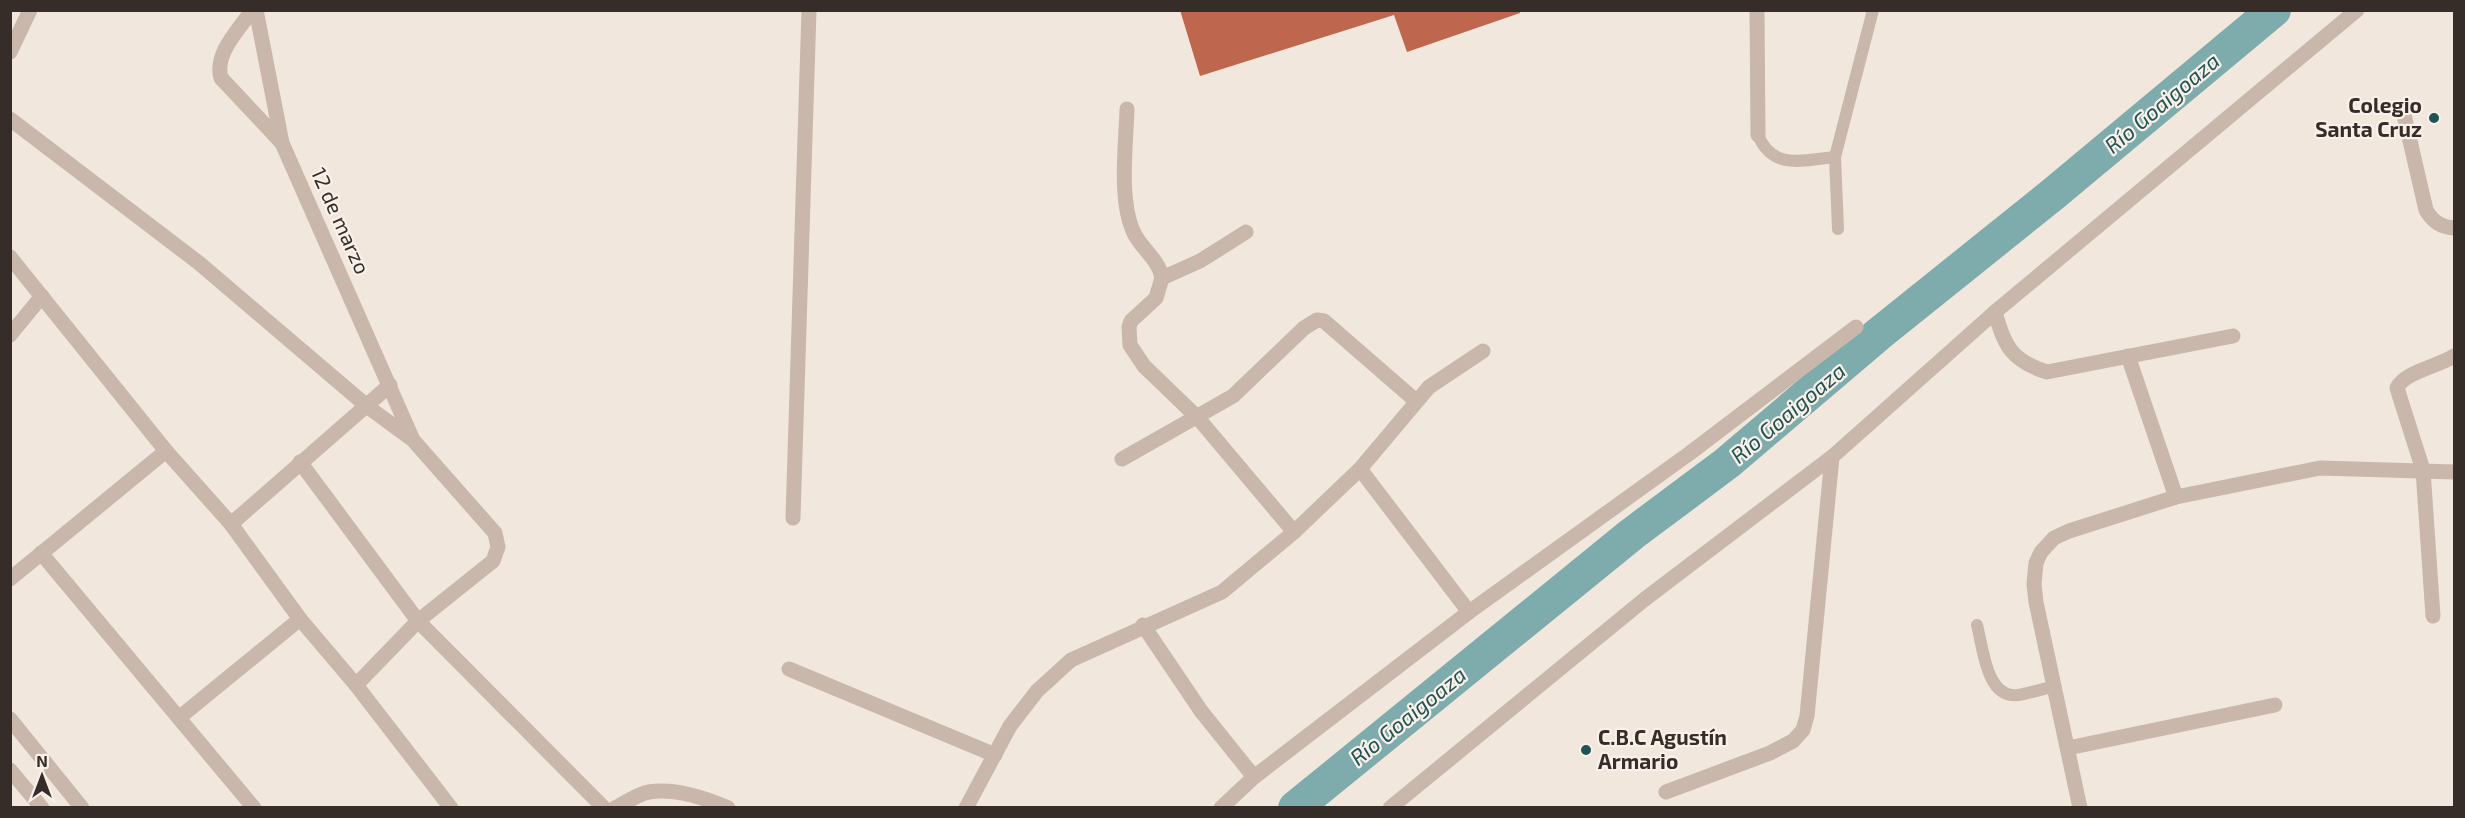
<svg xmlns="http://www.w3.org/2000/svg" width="2465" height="818" font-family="'Exo 2',sans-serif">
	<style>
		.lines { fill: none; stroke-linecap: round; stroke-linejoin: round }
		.river { stroke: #7eabac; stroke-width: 34 }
		.building { fill: #bf674e }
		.service { stroke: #c8b7aa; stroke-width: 12 }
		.minor { stroke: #c8b7aa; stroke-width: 15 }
		.poi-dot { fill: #215355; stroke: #f9f1e9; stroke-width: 2 }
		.labels { text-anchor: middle; stroke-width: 4.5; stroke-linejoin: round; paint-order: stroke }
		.poi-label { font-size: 21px; font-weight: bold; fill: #362d29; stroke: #f9f1e9; text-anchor: end }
		.street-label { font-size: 21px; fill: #362d29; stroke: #f9f1e9 }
		.water-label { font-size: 22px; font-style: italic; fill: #215355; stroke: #f9f1e9 }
	</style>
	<rect width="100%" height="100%" fill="#f1e7dd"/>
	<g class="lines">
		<!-- river -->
		<polyline class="river" points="1295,808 1632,534 1727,463 1880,333 2052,195 2274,10"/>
	</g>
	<!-- building -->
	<polygon class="building" points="1180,10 1520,10 1520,13 1407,52 1394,15 1200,76"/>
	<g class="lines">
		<!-- service -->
		<g class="service">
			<path d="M1758,135C1773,171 1803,160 1835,157"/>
			<polyline points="1838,229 1835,157 1873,10"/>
			<path d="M1977,625C1983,647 1986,699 2018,695C2030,693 2043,689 2055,686"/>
		</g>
		<!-- minor -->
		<g class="minor">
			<path d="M252,10C239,30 214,53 221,78L282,143"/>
			<polyline points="256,10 282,143 413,440"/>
			<polyline points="1757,10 1758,135"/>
			<polyline points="10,52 30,10"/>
			<path d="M1127,109C1126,145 1118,203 1135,235C1143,250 1159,260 1162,278L1156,298L1131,321L1129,327L1130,345L1144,366L1198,418L1294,532"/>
			<path d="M2404,115L2426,210C2433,222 2441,227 2454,228"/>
			<polyline points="10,119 199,263 368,407 413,440 495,533 498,547 493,561 418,621 356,685"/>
			<polyline points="10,257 166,451 231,524 300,619 356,685 451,808"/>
			<polyline points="1162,278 1200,261 1246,232"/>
			<path d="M1995,312C2004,346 2012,361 2047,372L2233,336"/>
			<polyline points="10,335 42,296"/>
			<polyline points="2128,356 2176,497"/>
			<polyline points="1122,459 1233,396 1304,328 1317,320 1324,321 1416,401"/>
			<polyline points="300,462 418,621 604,808"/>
			<polyline points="1360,469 1469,612"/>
			<polyline points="793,518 809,10"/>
			<polyline points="231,524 390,385"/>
			<polyline points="41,553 254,808"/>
			<polyline points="10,579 166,451"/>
			<path d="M2433,616L2423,470L2397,388C2404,372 2439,366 2454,356"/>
			<polyline points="1143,625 1201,711 1254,777"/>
			<polyline points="789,669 995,755"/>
			<polyline points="180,717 300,619"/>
			<polyline points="10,719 82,808"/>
			<polyline points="2068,748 2275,705"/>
			<polyline points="10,770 42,808"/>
			<polyline points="1666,792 1770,753 1793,741 1803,730 1807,716 1832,457"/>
			<path d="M615,808C625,803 638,794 649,792C675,788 705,798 728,808"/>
			<polyline points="966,808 1010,726 1037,691 1071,660 1222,592 1294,532 1360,469 1429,387 1483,351"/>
			<polyline points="1221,808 1254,777 1469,612 1690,453 1856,327"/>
			<polyline points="1390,808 1645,599 1832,457 1995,312 2357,10"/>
			<polyline points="2080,808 2036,602 2034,584 2036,563 2041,552 2054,538 2069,531 2176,497 2320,468 2454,472"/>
		</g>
	</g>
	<!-- markers -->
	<g class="poi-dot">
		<circle cx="2434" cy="118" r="6"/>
		<circle cx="1586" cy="750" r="6"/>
	</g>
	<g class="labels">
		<!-- poi labels -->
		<g class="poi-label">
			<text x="2422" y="113">Colegio<tspan x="2422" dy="24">Santa Cruz</tspan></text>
			<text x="1598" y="745" text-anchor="start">C.B.C Agustín<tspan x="1598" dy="24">Armario</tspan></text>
		</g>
		<!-- street labels -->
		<g class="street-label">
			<text transform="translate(340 221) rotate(66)" y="7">12 de marzo</text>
		</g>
		<!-- water labels -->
		<g class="water-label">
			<text transform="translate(2162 103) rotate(-40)" y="8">Río Goaigoaza</text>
			<text transform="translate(1788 413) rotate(-40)" y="8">Río Goaigoaza</text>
			<text transform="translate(1408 716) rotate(-39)" y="8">Río Goaigoaza</text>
		</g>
	</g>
	<!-- border -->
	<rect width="2465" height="818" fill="none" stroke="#362d29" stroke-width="24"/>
	<!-- north arrow -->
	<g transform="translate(42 776)" stroke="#f9f1e9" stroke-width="4.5" paint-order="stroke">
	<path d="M0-4.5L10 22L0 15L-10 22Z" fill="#362d29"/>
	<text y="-9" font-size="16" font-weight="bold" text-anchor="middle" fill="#362d29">N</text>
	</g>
</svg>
